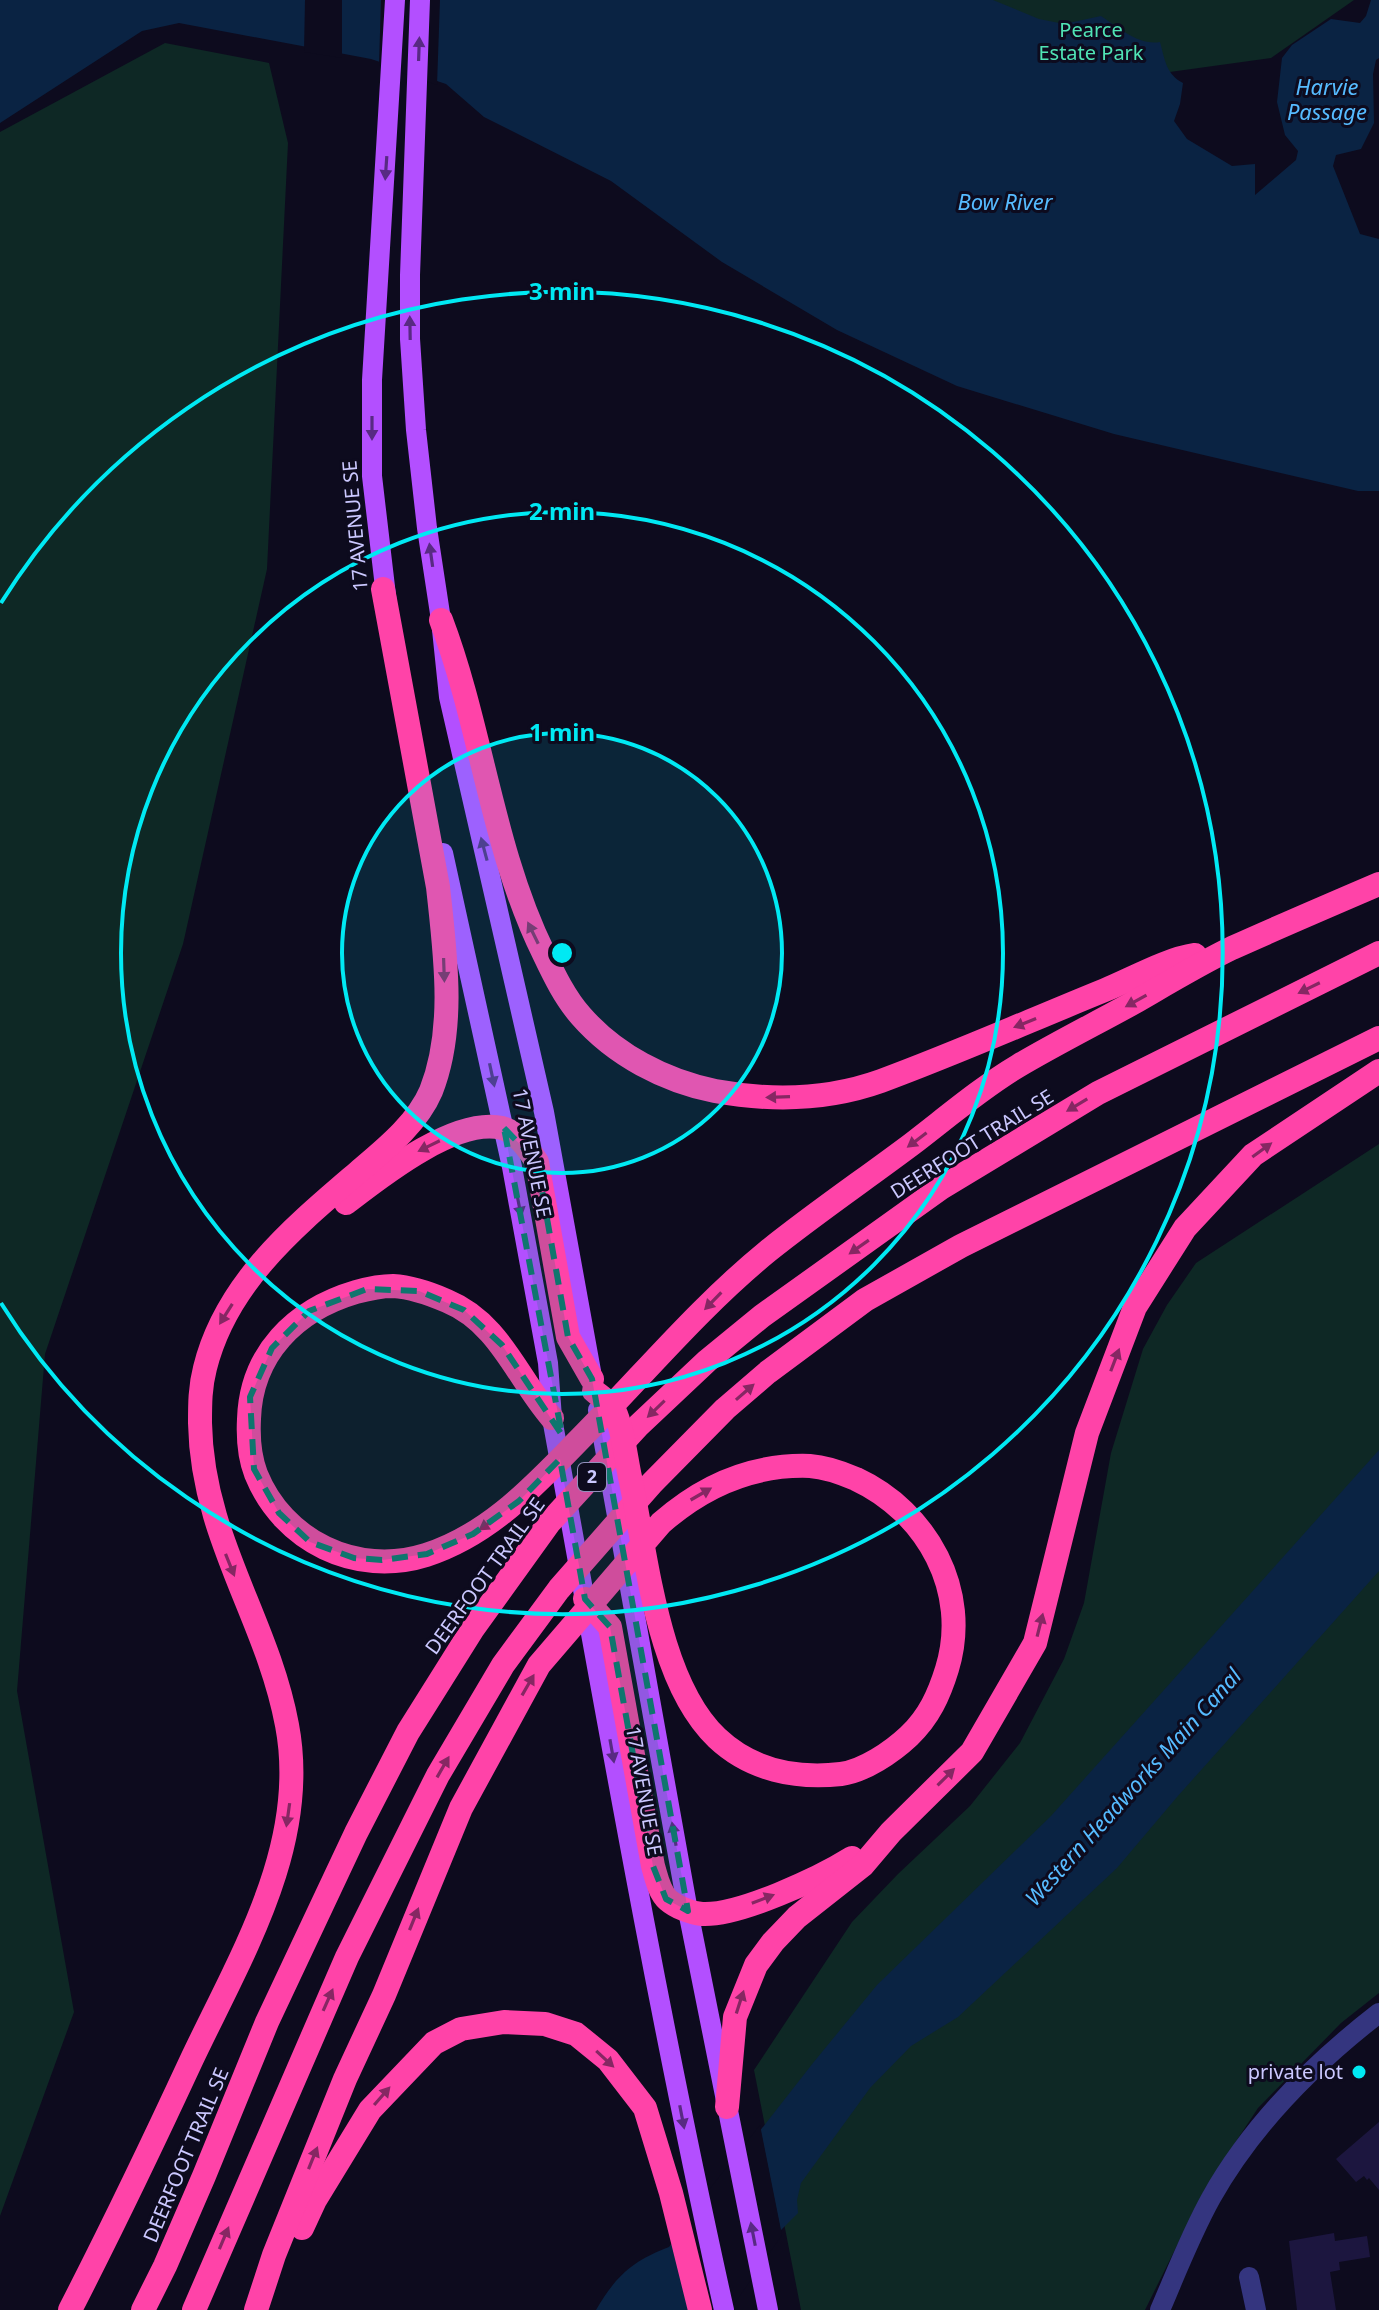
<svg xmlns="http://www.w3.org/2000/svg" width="1379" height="2310" font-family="'Noto Sans',sans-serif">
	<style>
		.green { fill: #0e2825 }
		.water { fill: #0a2343 }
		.pier { fill: #0d0b1e }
		.building { fill: #1c163f }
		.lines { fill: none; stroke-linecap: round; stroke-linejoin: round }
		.minor { stroke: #34357f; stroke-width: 20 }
		.major { stroke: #b34fff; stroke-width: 20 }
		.highway { stroke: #ff43a8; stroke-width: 24 }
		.oneway { fill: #582a83 }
		.oneway2 { fill: #862763 }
		.marked { fill: #0f766e; fill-opacity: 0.2; stroke: #0f766e; stroke-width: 6; stroke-dasharray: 16 10; stroke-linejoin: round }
		.ring { fill: none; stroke: #00e9f3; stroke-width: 4 }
		.poi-dot { fill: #00e9f3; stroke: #0d0b1e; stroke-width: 3 }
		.labels { text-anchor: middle; stroke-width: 6; stroke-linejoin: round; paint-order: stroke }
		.shield { fill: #0d0b1e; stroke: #928fbc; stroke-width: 2 }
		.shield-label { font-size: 18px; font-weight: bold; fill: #cbc8ff }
		.park-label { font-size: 20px; fill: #50e3b5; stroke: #0d0b1e }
		.street-label { font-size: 20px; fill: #cbc8ff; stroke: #0d0b1e }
		.poi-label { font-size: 20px; fill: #cbc8ff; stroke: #0d0b1e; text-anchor: end }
		.water-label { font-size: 22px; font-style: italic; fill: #56bbff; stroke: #0d0b1e }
		.centre { fill: #00e9f3; stroke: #0d0b1e; stroke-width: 4 }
		.ring-label { font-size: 24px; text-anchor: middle; font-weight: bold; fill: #00e9f3; stroke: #0d0b1e; stroke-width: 6; stroke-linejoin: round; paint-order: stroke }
	</style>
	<rect width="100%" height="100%" fill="#0d0b1e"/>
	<!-- green -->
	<g class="green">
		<polygon points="926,0 1354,0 1271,58 1083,84"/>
		<polygon points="165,43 269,63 288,143 267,569 183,944 45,1354 17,1691 74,2012 0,2216 0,132"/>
		<polygon points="1379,1144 1379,1993 1341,2023 1258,2108 1206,2187 1145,2310 801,2310 754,2070 852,1922 898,1874 970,1806 1020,1743 1064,1659 1084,1603 1111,1453 1143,1349 1167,1305 1196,1263"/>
	</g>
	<!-- water -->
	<g class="water">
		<path d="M0,0H993L1039,19L1064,24L1101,16C1118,27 1139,46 1160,42C1165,60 1166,74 1183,83L1180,104L1174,121L1187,139L1232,166L1255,164V195L1296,160L1298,151L1285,135L1277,102L1282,58L1292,45L1331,19L1360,23L1366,16L1371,0H1379V58L1376,60L1373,74L1374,123L1361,149L1336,155L1333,166L1360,234L1379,239V491H1358L1114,434L957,386L837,330L722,262L611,181L484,117L446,84L371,59L179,23L142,31L0,123Z"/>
		<path d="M1379,1450V1571L1177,1797L1117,1868L958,2017L911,2046L870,2088L801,2183L797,2200L798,2213L781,2230L725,2310H596C616,2276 632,2261 669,2247L813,2063L877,1985L1051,1816Z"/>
	</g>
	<!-- pier -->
	<g class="pier">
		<polygon points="305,0 342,0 342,58 304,52"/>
		<polygon points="381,0 440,0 437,85 379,65"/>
		<polygon points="760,2125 782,2235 730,2310 688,2310 671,2238"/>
	</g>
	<!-- building -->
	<g class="building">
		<polygon points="1379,2122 1379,2190 1369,2178 1367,2180 1364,2176 1356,2182 1336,2159"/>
		<polygon points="1334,2233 1335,2241 1367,2236 1370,2257 1339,2262 1340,2270 1330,2272 1336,2310 1297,2310 1289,2241"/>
	</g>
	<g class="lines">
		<!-- minor -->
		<g class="minor">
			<polyline points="1249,2277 1256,2310"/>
			<path d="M1160,2310C1176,2273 1191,2234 1211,2198C1252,2125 1313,2064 1379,2013"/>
		</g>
		<!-- major -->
		<g class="major">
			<polyline points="420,0 410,275 410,339 416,430 427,528 441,620 449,697 544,1112 591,1371"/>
			<polyline points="387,604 372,476 372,380 395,0"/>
			<path d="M443,853L512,1167L548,1363L552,1418C606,1716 658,2014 724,2310"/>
			<polyline points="598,1410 688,1911 768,2310"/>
		</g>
		<!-- highway -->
		<g class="highway">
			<path d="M441,620C482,728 492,849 544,954C554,975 565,998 581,1016C615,1055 665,1081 715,1091C770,1101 828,1100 881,1081C957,1053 1031,1020 1105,990C1132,979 1167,959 1195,955"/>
			<path d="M346,1203C381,1176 455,1117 502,1128C517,1132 529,1150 537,1162L568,1337L592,1379"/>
			<path d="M552,1418C517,1378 500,1323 447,1301C431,1294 410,1287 393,1286C381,1286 367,1289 356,1292C295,1310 251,1354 249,1419C248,1438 249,1456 256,1474C283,1541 356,1577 426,1555C488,1535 531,1489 575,1444C639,1380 698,1308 768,1251C814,1214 864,1180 912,1144C946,1118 981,1088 1018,1066C1055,1044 1095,1024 1133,1003C1166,984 1199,964 1232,948C1281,926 1330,905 1379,884"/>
			<path d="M585,1599L610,1627L653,1866C656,1876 659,1892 668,1900C676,1907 691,1913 702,1914C739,1916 820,1878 852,1858"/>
			<polyline points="727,2107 735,2017 756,1965 773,1942 797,1917 863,1865 891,1832 972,1752 1035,1643 1087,1433 1135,1307 1185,1228 1253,1155 1379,1071"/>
			<polyline points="302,2228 315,2200 370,2110 434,2043 461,2029 504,2022 545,2024 576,2034 608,2060 645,2108 671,2193 700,2310"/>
			<path d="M70,2310C112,2228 152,2145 191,2061C240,1957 310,1845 287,1725C267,1618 202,1538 200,1423C200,1404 200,1387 205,1368C226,1283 294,1227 357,1173C384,1150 417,1124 431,1091C456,1028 445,952 438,887L383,589"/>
			<polyline points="143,2310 165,2266 204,2176 267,2022 356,1833 408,1732 472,1630 549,1523 639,1425 707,1361 762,1316 941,1188 1098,1093 1379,953"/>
			<polyline points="194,2310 347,1957 438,1775 503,1665 559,1589 652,1483 725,1409 768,1372 865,1300 961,1246 1379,1038"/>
			<path d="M256,2310L274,2255L345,2079L384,1995L461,1808L539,1665L661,1523C703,1486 753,1464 810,1466C825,1467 842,1473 856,1479C927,1512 971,1591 947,1669C939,1695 929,1717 909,1736C892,1752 864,1771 841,1774C796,1779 751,1770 717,1738C657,1681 647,1556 630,1477C626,1459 623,1429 615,1412C612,1404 601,1397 594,1391"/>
		</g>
	</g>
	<!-- one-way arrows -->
	<defs><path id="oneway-solid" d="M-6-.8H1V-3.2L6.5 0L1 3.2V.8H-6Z" transform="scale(2)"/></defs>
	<g class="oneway">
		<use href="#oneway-solid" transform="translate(419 49) rotate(-88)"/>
		<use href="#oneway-solid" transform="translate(386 168) rotate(94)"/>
		<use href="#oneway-solid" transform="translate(410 328) rotate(-91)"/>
		<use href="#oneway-solid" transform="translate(372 428) rotate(90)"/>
		<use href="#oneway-solid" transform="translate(431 555) rotate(-98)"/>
		<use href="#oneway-solid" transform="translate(484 849) rotate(-105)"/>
		<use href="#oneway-solid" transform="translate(492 1075) rotate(78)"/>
		<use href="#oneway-solid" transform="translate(519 1205) rotate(79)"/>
		<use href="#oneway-solid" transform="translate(612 1751) rotate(80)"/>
		<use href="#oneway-solid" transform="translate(674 1834) rotate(-100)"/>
		<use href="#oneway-solid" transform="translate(682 2117) rotate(79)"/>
		<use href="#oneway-solid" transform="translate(753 2234) rotate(-101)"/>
	</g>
	<g class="oneway2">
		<use href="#oneway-solid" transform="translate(533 933) rotate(-116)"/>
		<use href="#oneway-solid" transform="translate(444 970) rotate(88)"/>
		<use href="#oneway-solid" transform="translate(1309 988) rotate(154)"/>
		<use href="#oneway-solid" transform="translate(1136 1001) rotate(151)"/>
		<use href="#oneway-solid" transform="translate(1025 1023) rotate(158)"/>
		<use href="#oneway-solid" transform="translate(778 1097) rotate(178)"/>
		<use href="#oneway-solid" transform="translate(1077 1105) rotate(149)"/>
		<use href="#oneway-solid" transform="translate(917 1140) rotate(143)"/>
		<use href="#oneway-solid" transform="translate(429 1146) rotate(154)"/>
		<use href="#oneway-solid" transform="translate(1262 1150) rotate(-36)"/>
		<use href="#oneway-solid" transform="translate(859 1247) rotate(145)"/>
		<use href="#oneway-solid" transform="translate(713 1301) rotate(134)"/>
		<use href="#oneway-solid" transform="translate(226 1314) rotate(122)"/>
		<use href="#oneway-solid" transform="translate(1115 1360) rotate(-69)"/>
		<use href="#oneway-solid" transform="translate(745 1392) rotate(-41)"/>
		<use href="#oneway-solid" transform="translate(656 1409) rotate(136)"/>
		<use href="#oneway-solid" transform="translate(701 1494) rotate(-30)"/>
		<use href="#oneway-solid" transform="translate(489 1523) rotate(145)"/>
		<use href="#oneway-solid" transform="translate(230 1565) rotate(68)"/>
		<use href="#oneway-solid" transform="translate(1040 1625) rotate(-76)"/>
		<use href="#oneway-solid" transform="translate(528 1685) rotate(-60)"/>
		<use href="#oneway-solid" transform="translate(443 1767) rotate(-60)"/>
		<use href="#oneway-solid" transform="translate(946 1777) rotate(-45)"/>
		<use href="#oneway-solid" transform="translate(288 1815) rotate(98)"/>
		<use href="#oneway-solid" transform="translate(763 1899) rotate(-21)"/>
		<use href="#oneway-solid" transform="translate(414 1919) rotate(-68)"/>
		<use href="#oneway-solid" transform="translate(328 2000) rotate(-66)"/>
		<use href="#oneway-solid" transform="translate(740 2002) rotate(-72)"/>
		<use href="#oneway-solid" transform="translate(605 2059) rotate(43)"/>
		<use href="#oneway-solid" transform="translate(382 2096) rotate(-49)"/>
		<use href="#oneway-solid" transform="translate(313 2158) rotate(-68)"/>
		<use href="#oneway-solid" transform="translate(224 2238) rotate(-67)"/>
	</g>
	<!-- marked area -->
	<path class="marked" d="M504,1128L537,1162L568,1337L592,1379L688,1911L666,1899L653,1866L610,1627L585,1599L560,1459L519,1501L473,1534L427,1554L382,1560L354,1558L310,1542L279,1513L254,1469L250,1397L272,1348L309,1311L367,1289L419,1291L464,1310L502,1345L562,1435Z"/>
	<!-- distance rings -->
	<circle cx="562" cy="953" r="220" fill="#00e9f3" fill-opacity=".12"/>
	<g class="ring">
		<circle cx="562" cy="953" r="220"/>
		<circle cx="562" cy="953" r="441"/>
		<path d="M1 603A661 661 0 1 1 1 1303"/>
	</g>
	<!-- markers -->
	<circle class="poi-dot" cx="1359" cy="2072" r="8"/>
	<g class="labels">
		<!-- shield labels -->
		<rect class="shield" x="578" y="1463" width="28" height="28" rx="6"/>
		<g class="shield-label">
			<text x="592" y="1483">2</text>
		</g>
		<!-- park labels -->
		<g class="park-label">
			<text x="1091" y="37">Pearce<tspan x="1091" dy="23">Estate Park</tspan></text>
		</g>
		<!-- street labels -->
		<g class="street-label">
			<text transform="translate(355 526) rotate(-95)" y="7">17 AVENUE SE</text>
			<text transform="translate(972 1144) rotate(-32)" y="7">DEERFOOT TRAIL SE</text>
			<text transform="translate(532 1153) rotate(79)" y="7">17 AVENUE SE</text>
			<text transform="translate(485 1576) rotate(-54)" y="7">DEERFOOT TRAIL SE</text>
			<text transform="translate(644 1791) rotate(80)" y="7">17 AVENUE SE</text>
			<text transform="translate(186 2155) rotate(-67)" y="7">DEERFOOT TRAIL SE</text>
		</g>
		<!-- poi labels -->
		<g class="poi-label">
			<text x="1343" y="2079">private lot</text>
		</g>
		<!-- water labels -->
		<g class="water-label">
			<text x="1327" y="95">Harvie<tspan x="1327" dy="25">Passage</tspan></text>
			<text x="1005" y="210">Bow River</text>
			<text transform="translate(1133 1787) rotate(-48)" y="8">Western Headworks Main Canal</text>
		</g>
	</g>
	<circle cx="562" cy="953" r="12" class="centre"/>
	<g class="ring-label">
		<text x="562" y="300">3 min</text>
		<text x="562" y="520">2 min</text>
		<text x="562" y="741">1 min</text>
	</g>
</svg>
